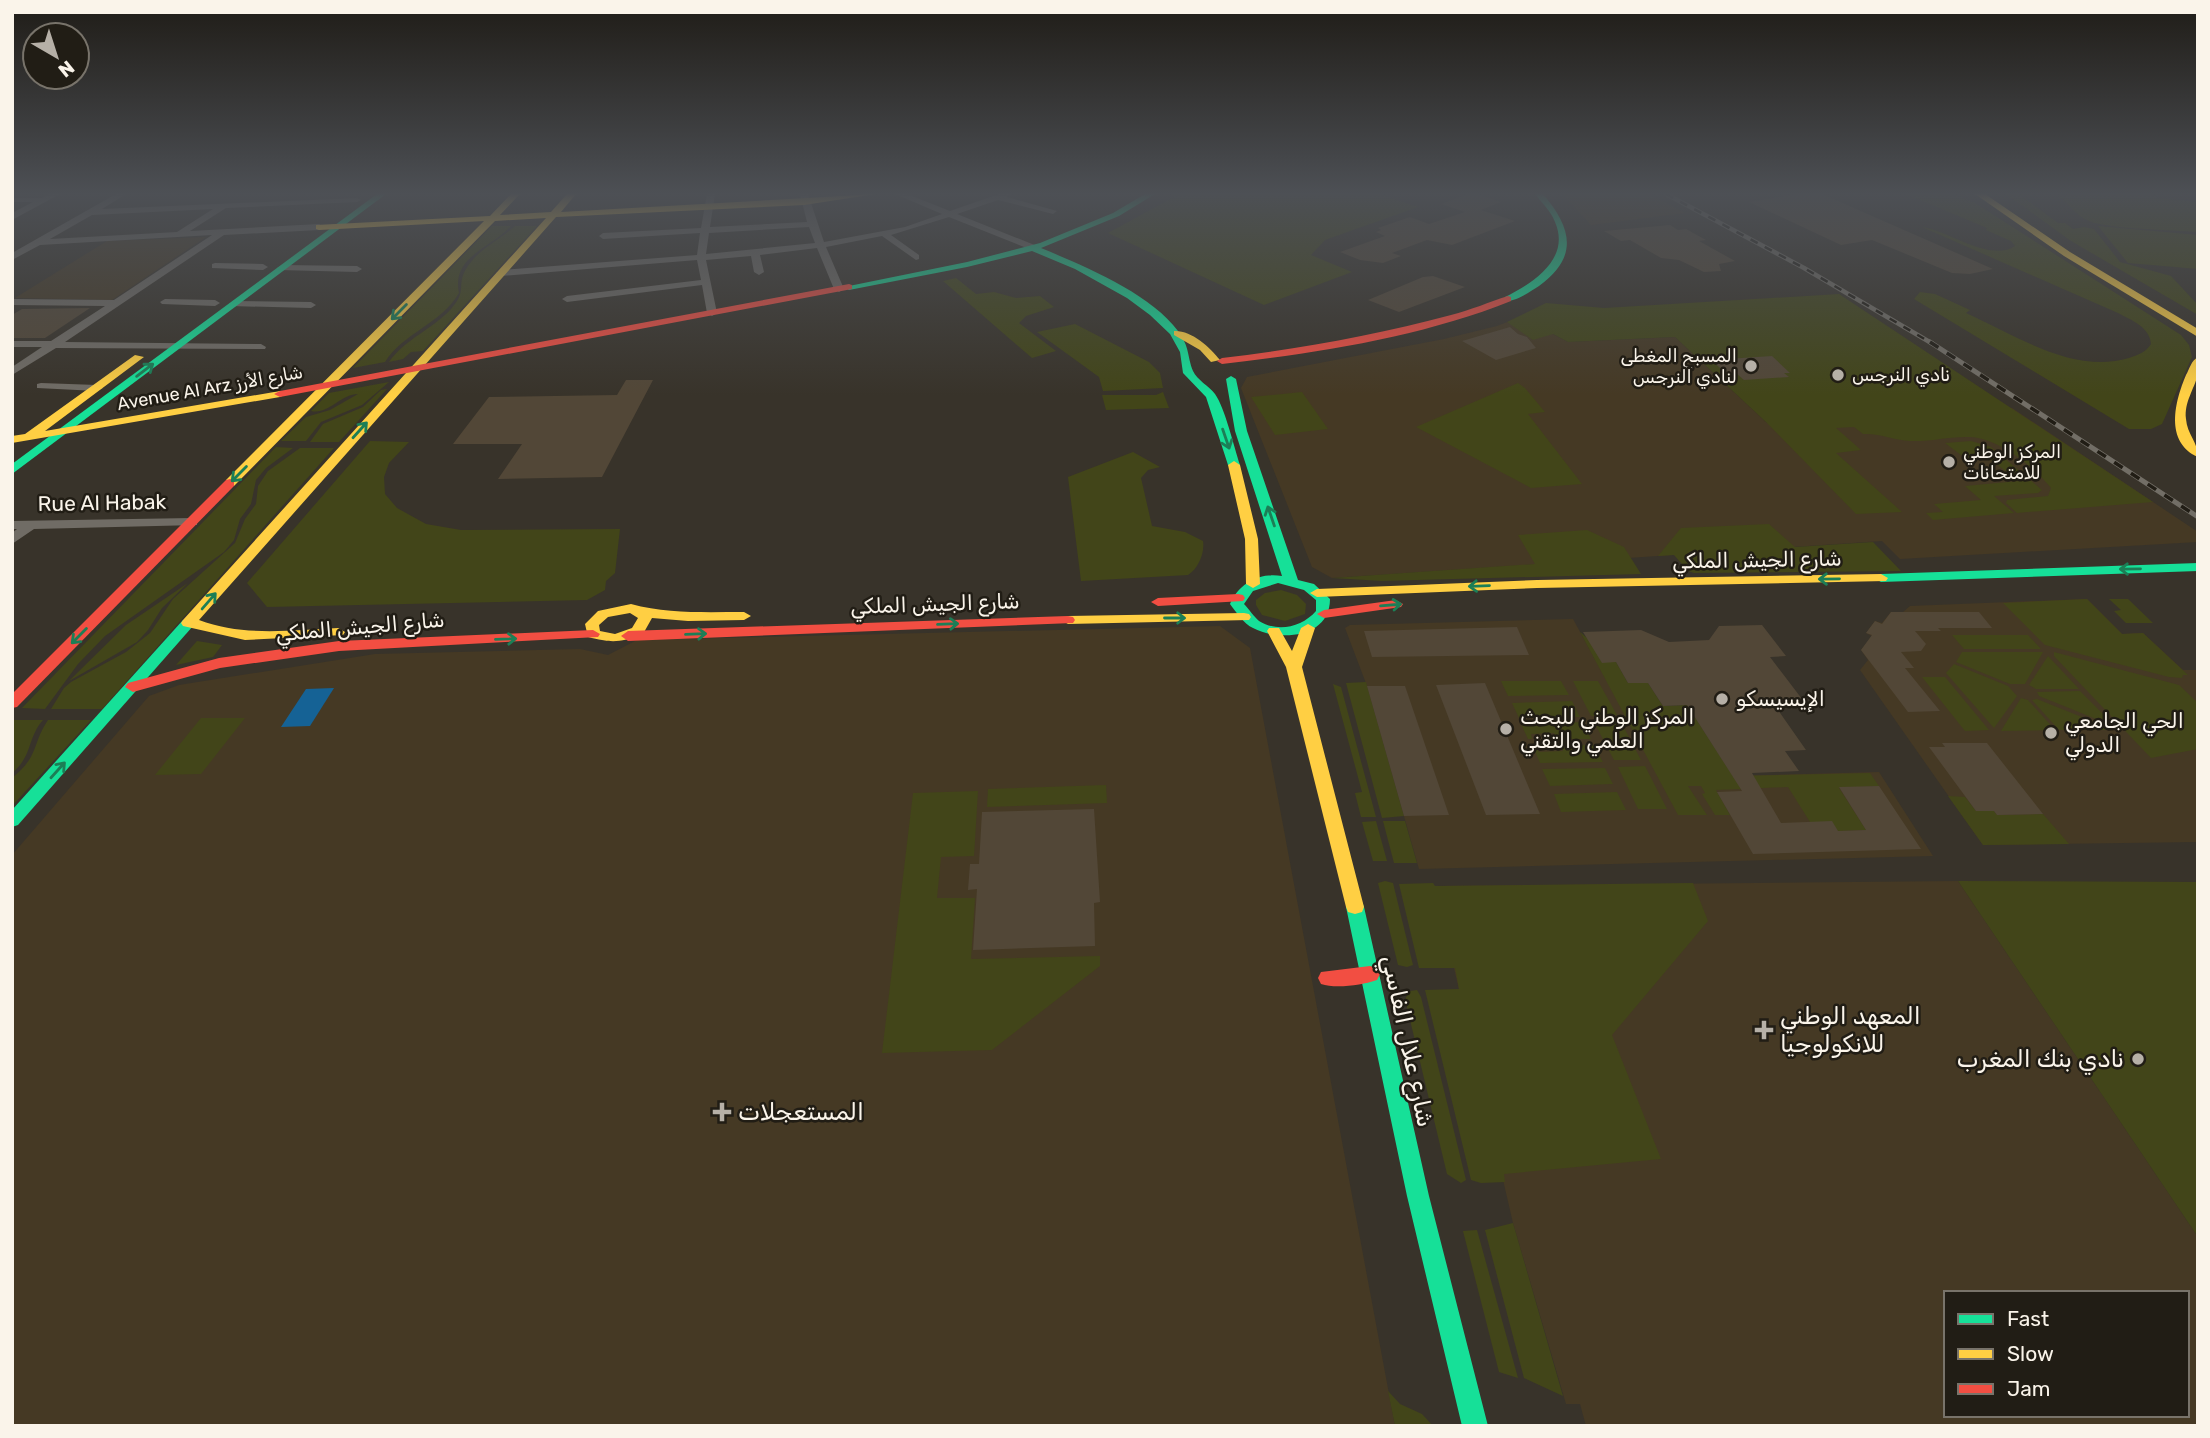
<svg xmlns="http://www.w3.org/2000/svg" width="2210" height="1438" font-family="Rubik,'Noto Sans Arabic',sans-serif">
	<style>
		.built { fill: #453924; fill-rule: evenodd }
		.green { fill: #424519 }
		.water { fill: #156295 }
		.building { fill: #524737 }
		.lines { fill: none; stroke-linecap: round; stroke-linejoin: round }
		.street { fill: #706c65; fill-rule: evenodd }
		.fast { fill: #16e098; fill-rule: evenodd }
		.slow { fill: #ffcf43; fill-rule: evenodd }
		.jam { fill: #f24e42; fill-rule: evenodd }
		.rail-far1-casing { stroke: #726e66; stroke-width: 4.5 }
		.rail-casing { stroke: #726e66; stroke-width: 5 }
		.rail-far1 { stroke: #211d15; stroke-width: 2.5; stroke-dasharray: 8; stroke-linecap: butt }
		.rail { stroke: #211d15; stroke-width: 3.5; stroke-dasharray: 10; stroke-linecap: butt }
		.oneway { stroke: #1c7e56 }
		.poi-dot { fill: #b6b0a7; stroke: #211d15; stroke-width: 2.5 }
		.labels { text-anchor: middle; stroke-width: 5; stroke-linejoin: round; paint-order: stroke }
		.far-poi-label { font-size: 18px; fill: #faf4ea; stroke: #211d15; text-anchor: start }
		.far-street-label { font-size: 18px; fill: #faf4ea; stroke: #211d15 }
		.street-label { font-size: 21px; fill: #faf4ea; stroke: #211d15 }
		.poi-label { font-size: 21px; fill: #faf4ea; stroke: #211d15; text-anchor: start }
		.near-poi-label { font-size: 24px; fill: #faf4ea; stroke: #211d15; text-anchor: start }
		.near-street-label { font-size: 24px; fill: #faf4ea; stroke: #211d15 }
	</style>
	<rect width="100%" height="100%" fill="#38332a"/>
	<!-- built -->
	<g class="built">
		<polygon points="1562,194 1649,194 1685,213 1591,225"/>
		<polygon points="206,237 112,300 15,298 107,241"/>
		<polygon points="1520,317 1568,342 1675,337 1767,423 2012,408 2198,532 2198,542 1900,559 1882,541 1332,578 1312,567 1241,388 1247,377 1444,339 1497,326"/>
		<polygon points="2087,599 2122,634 2143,633 2183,670 2198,670 2198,842 1983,845 1860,670 1868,660 1861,650 1872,636 1866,633 1875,621 1882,623 1891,612 1903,612 1910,606"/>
		<polygon points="1573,619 1660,778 1879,772 1933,856 1419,869 1367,686 1345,628 1350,625"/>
		<polygon points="1220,626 1250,648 1395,1426 12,1426 12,855 149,696 179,685 375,654 580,649 608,655 637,640"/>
		<path d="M1958,881L2198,1237V1426H1586L1580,1404H1566L1513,1223L1435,886ZM1946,1293H2187V1415H1946Z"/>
	</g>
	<!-- green -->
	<g class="green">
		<polygon points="1171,194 1380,194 1418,207 1325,240 1311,255 1352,272 1264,305 1108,233 1174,197"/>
		<path d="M1906,194H1954L1975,203L2181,335L2189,345L2192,357L2162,424L2151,429H2129L1914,299L1920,292L1935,294L1970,310L1966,313C2015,335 2074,375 2129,358C2138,355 2146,352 2151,344C2150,327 2131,320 2118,313L1922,227C1947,230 1991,263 2015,246L2011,241L1986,230L1987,228Z"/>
		<polygon points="2006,194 2019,194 2058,223 2065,223 2073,229 2084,227 2094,229 2120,262 2171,276 2198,305 2198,315 2071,241"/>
		<path d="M2066,194H2154L2158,198L2198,202V232C2173,230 2107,229 2089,221C2074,215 2068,201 2056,195L2073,196Z"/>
		<path d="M492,226H511C492,248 451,256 459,293C441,324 403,333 385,362L353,368Z"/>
		<path d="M515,226H537L423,351L411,352L403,359L389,362C405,339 433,329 451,309C468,290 456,286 466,269C478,249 498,241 515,226Z"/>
		<polygon points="2098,226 2198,235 2198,269 2128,263"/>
		<polygon points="956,278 976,294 994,292 1016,298 1040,296 1054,307 1026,316 1019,323 1056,351 1032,358 943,281"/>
		<path d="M1839,294L2153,502L2017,513L2006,503L2007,500L2048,496L2051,488C2034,467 1999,438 1970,437C1950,436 1930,442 1910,441C1893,440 1880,433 1863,434L1854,427L1836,428L1861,450L1836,453L1902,512L1856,514L1767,423L1675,337L1568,342L1553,334L1533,340L1507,322L1546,303L1604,308Z"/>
		<polygon points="1075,324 1149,362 1160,373 1163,388 1103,391 1099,377 1037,332"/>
		<path d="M389,382L362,405L321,422L306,441H281L306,417L330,410L358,394C341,394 328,415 311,411L329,393Z"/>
		<polygon points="1518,383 1525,388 1545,412 1528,414 1582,484 1531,488 1416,427"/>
		<polygon points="387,389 339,442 310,442 323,424 363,407 381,390"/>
		<polygon points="1163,392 1169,408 1106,410 1102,395 1156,395"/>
		<polygon points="1302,392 1328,429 1275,435 1251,397"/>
		<polygon points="370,441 409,442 389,463 384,477 385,494 397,508 426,524 461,530 620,529 615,573 606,581 605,590 587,600 267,607 247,583"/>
		<polygon points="1971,441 1991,447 2042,490 2038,493 1994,496 2014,513 1933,520 1926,513 1943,512 1934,504 1981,500 1965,486 2019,481 1987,457 1965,458 1945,443"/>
		<polygon points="276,447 293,448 266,468 256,480 251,504 240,519 234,540 224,552 105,636 78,664 45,709 22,708"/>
		<polygon points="300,448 334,448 102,709 51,709 64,688 71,682 126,652 150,633 173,599 235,543 245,519 256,504 258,486 268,471"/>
		<path d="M1133,452L1160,467L1148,470L1141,478L1152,526L1185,532L1203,541C1205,553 1198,569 1188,575L1081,581L1068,477Z"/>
		<polygon points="1769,524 1795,547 1873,542 1901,571 1694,573 1688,571 1674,555 1658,556 1681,528"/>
		<polygon points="1587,530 1624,547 1641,574 1382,581 1332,578 1535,564 1518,535"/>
		<polygon points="188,583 162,608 148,630 137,642 69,681 126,625"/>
		<polygon points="1281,590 1297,595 1306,604 1305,614 1285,621 1262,615 1256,605 1256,600 1265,593"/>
		<polygon points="2087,599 2122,634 2143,633 2188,675 2183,675 2182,678 2169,677 2045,645 2003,603"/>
		<polygon points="2109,599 2128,599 2153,623 2126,623 2114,611 2121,610"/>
		<polygon points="1580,632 1616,662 1628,683 1648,683 1663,706 1687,705 1733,776 1870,773 1879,786 1839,788 1866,830 1838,831 1810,822 1788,787 1716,790 1730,815 1715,815 1702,794 1705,793 1701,786 1688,786 1707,815 1678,815"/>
		<polygon points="1952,635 2028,635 2041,649 1964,649"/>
		<polygon points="197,641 222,645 213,657 176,665"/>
		<polygon points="1962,652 2043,652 2025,684 2010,684 1956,662"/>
		<polygon points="2054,652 2179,685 2198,703 2198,749 2151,758 2054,656"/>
		<polygon points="2048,656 2079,689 2036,689 2029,685"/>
		<polygon points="1954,664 2008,686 2017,696 1994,728 1946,673"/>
		<polygon points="1922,677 1945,677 1989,730 1965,731"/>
		<polygon points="1501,681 1561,681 1569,695 1508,696"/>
		<polygon points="1573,681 1598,681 1617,715 1591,716"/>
		<polygon points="1366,682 1404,816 1382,818 1346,683"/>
		<polygon points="1333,684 1341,687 1376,817 1361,817 1355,793 1362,792"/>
		<polygon points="2080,691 2116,727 2039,696 2037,692"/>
		<polygon points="2021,698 2028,700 2055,730 2001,731"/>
		<polygon points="2037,699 2114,730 2059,730 2032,700"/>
		<polygon points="1572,701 1580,717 1519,718 1512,703"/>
		<polygon points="201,718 245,718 201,774 155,775"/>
		<path d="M12,720H43C27,738 33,756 12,773Z"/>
		<path d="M48,720H91L12,806V778C40,755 31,746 48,720Z"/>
		<polygon points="1582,722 1591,739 1557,739 1554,733 1531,734 1532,739 1528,739 1521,724"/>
		<polygon points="1594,722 1621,722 1641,760 1614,760"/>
		<polygon points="1561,745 1593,745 1603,762 1540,763 1533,747 1537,747 1539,752 1563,751"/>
		<polygon points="1645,766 1667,809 1638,809 1618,767"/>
		<polygon points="1605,768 1613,784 1550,786 1542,769"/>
		<polygon points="1106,785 1107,803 987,807 988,789"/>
		<polygon points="978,791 974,856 941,857 937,898 975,898 971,959 1100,956 1100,966 992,1050 882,1053 913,793"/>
		<polygon points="1617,792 1626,810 1561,812 1554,794"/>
		<polygon points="1948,796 1965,797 1976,811 1994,811 1997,815 2043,814 2069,844 1983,845"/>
		<polygon points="1376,821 1387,861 1373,861 1362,822"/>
		<polygon points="1383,821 1405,821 1417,863 1394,863"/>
		<polygon points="1385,881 1393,883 1413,965 1407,967 1398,965 1378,883"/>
		<polygon points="1958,881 2198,882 2198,1237"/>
		<polygon points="1433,883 1435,886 1693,883 1708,921 1612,1035 1661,1159 1504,1174 1505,1182 1481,1183 1471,1180 1425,990 1459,989 1455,968 1419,968 1399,884"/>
		<polygon points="1417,990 1421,997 1466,1180 1461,1183 1447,1174 1405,999 1410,991"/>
		<polygon points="1513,1223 1563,1396 1524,1378 1485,1230"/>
		<polygon points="1477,1230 1518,1378 1499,1372 1463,1231"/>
		<polygon points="1388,1391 1400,1404 1422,1414 1433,1426 1395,1426"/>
	</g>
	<!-- water -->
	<polygon class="water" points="334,688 310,726 281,727 306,689"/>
	<!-- building -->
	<g class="building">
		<polygon points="1468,194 1478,194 1501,202 1481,210 1515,221 1452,245 1427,240 1392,253 1401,256 1383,263 1360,260 1340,252 1385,236 1376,232 1381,230 1378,228 1410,217 1429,224 1465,212 1441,204"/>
		<polygon points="1797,194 1822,194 1993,269 1970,274 1952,273 1872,240 1841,245 1749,202"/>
		<polygon points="1670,225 1678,230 1686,229 1706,240 1699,241 1735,261 1719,264 1721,271 1704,272 1679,260 1661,258 1630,240 1621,241 1604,231"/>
		<polygon points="1433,276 1465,287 1399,312 1368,300 1423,277"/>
		<polygon points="90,308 45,338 12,338 12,315 22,309"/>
		<polygon points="1510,327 1518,334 1527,337 1536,348 1496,360 1462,341"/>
		<polygon points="1772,356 1790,373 1784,373 1789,377 1744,380 1737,374 1727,374 1711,360"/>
		<polygon points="626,380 653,380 602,477 498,479 522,444 453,444 489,397 617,395"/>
		<polygon points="1891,612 1979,612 1992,628 1938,628 1941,631 1915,631 1926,644 1921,651 1901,652 1914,668 1905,668 1940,711 1908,712 1861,650 1872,635 1866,633 1875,621 1882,624"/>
		<polygon points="1762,625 1786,656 1770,657 1802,699 1771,700 1806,750 1785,751 1799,771 1752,773 1781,823 1832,821 1838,831 1866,830 1839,787 1879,786 1921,849 1753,854 1717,792 1742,791 1687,705 1663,706 1648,683 1628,683 1616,662 1602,663 1583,632 1641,630 1669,642 1709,640 1719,626"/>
		<polygon points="1517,627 1529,655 1372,657 1364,631"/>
		<polygon points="1485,683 1540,814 1486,815 1436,685"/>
		<polygon points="1367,686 1405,686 1449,815 1404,816"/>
		<polygon points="1942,743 1987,743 2043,814 1997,815 1994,811 1976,811 1929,747 1945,747"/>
		<polygon points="1094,809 1100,902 1094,903 1095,946 973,950 977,889 968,890 970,864 979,864 982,812"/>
	</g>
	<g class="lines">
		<!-- street -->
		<g class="street">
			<polygon points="49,194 60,194 12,220 12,213 33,202 12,202 12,198 42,198"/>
			<path d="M116,194H126L102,209L357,198L361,200L357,202L226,208L190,231L319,224L323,227L319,230L224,235L65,342L261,344L266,347L265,349L56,348L12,375V367L42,347H12V341H51L105,306L12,305V299L114,300L212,235L40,245L12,260V253ZM213,209L177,232L50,239L92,215Z"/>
			<path d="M707,194H715L710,227L807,222L800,194H808L824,242L905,227L942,214L895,194H907L950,211L999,194H1011L1007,197L1057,211L1053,214L998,200L957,214L1037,246L1039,248L1034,251L949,217L891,235L919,255V259L916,260L882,236L826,247L844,289L839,292L834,289L817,248L760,255L764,272L759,275L754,272L751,256L706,260L717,313L712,316L707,313L702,285L567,302L562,299L567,296L701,280L697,260L501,276L496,273L501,270L697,255L700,233L603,239L599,236L603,233L701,228ZM809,227L815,243L706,254L709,233Z"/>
			<polygon points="215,263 263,264 268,267 263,270 212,268 212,264"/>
			<polygon points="282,265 357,266 362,269 357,272 279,270 277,268"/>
			<polygon points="165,299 215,300 220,303 215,306 162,304 160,302"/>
			<polygon points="234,301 311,302 316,305 311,308 231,306 229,304"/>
			<polygon points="41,383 97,385 103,388 97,391 37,388 37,384"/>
			<polygon points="192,518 197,519 197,525 34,529 12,544 12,533 17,529 12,529 12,521"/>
		</g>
		<!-- fast -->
		<g class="fast">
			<polygon points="377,194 386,194 12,474 12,464"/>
			<path d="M1145,194H1155L1119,216L1041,248C1084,266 1150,293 1178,331C1190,347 1187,356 1193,371C1197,380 1209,386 1215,394C1225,408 1234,447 1240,465L1238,468L1234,469L1228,465L1206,397L1183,373L1180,352L1170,334L1150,315L1127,298L1075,269L1032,251L967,267L849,290L844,287L967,262L1040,243L1113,213Z"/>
			<path d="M1535,194H1543C1572,228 1579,257 1539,286C1529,292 1516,302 1505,301V297C1533,283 1571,259 1555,222C1551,211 1542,203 1535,194Z"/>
			<path d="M1231,376L1236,379L1247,431L1298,580L1314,584L1330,599C1330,638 1280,642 1253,628C1244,624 1236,612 1230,604C1239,583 1260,572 1282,576L1235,431L1226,379ZM1278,583L1304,590L1316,600V611C1302,627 1278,633 1259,621C1254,617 1249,609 1244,604L1253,591Z"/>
			<polygon points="2198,563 2198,571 1881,582 1874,578 1881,574"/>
			<polygon points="188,619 193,620 195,623 193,626 18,825 12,827 12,810 183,620"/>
			<polygon points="1355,900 1362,902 1364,907 1429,1196 1488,1426 1462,1426 1407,1196 1346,907 1348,902"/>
		</g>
		<!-- slow -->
		<g class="slow">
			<path d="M511,194H520L500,215L551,212L567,194H576L561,212L876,194L804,205L556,217L199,620C244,637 291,630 338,628L345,632L343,635L245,640L183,626L181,623L183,620L546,218L495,221L234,486H226V480L484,221L319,230L316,229V225L490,216Z"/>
			<polygon points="1975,194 1985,194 2070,252 2198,329 2198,337 2064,256"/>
			<path d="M1174,331C1191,330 1210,347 1220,360L1211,362L1200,350L1174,335Z"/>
			<polygon points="135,355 144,357 45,431 280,391 286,394 280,397 12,443 12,436 25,434"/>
			<path d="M2198,357C2198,362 2199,369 2198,374C2194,390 2184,402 2186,419C2187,434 2198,442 2198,457C2164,442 2175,401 2186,375C2190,368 2191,361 2198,357Z"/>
			<polygon points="1234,461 1240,465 1258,539 1260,584 1253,588 1246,584 1245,539 1228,465"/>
			<polygon points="1881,574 1888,578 1886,581 1537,588 1317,597 1310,593 1317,589 1537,580"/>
			<path d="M631,604C668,614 705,612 744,612L751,616L744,620L688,621L652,618L643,634C619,643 612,643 588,637L585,624L598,611ZM630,613L638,618L632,628L615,634L600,631L599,625L608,617Z"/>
			<polygon points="1244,613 1249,614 1251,617 1249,620 1068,624 1061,620 1068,616"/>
			<polygon points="1308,624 1315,628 1302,667 1364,907 1362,912 1355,914 1348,912 1346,907 1286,667 1267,631 1269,628 1279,628 1292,651 1301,628"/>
		</g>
		<!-- jam -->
		<g class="jam">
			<polygon points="849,284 852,285 852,289 280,397 274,394 280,391"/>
			<path d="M1508,296L1511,297V301C1421,337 1318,353 1222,364L1217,361L1222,358C1299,349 1376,335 1451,315C1471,310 1489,302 1508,296Z"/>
			<polygon points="230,479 234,480 234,486 17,707 12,708 12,694 226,480"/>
			<polygon points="1238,594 1243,595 1245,598 1243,601 1158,606 1151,602 1158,598"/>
			<polygon points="1396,600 1403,604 1401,607 1324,618 1317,614 1324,610"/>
			<polygon points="1068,616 1073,617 1075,620 1073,623 628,641 621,636 628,631"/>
			<polygon points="593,630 600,634 598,637 339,651 220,668 133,692 125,687 128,683 219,658 339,641"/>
			<path d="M1370,966L1377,968L1380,974L1377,980C1362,985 1336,989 1321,984L1318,978L1321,972Z"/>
		</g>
		<defs>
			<polyline id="rail-far1" points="1666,194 1804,268 1933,344"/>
			<polyline id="rail" points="1930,342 2198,517"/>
		</defs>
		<!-- rail-far1 casing -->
		<use href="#rail-far1" class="rail-far1-casing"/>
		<!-- rail casing -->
		<use href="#rail" class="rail-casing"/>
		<!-- rail-far1 -->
		<use href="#rail-far1" class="rail-far1"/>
		<!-- rail -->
		<use href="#rail" class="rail"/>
	</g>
	<!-- one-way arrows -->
	<defs><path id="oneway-shaft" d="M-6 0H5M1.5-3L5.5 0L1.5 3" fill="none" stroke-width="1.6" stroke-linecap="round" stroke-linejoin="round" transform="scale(1.75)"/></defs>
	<g class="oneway">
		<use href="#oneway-shaft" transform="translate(399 312) rotate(135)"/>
		<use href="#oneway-shaft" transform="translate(145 370) rotate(-37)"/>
		<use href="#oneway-shaft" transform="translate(360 430) rotate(-48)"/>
		<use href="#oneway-shaft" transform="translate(1226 439) rotate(71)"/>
		<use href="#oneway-shaft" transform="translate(239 474) rotate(135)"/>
		<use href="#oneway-shaft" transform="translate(1271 516) rotate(-109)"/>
		<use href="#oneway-shaft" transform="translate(2130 569) rotate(179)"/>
		<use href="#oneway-shaft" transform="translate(1829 579) rotate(179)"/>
		<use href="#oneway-shaft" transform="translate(1479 586) rotate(178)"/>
		<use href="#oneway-shaft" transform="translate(209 601) rotate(-49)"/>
		<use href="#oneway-shaft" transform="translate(1391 605) rotate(-5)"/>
		<use href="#oneway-shaft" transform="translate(1175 618)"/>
		<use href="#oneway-shaft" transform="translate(948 624) rotate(-2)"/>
		<use href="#oneway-shaft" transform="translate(696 634) rotate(-2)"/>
		<use href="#oneway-shaft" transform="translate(79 636) rotate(135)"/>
		<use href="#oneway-shaft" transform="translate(506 639) rotate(-2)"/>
		<use href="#oneway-shaft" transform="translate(58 770) rotate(-48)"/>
	</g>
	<!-- sky -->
	<linearGradient id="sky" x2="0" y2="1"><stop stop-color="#1f1c17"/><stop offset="0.49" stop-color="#4d5055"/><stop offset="1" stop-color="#4d5055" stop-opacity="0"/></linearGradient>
	<rect width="2210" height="395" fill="url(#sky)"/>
	<!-- markers -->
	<g class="poi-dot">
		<circle cx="1751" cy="366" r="7"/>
		<circle cx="1838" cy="375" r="7"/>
		<circle cx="1949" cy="462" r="7"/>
		<circle cx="1722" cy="699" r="7"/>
		<circle cx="1506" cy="729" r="7"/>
		<circle cx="2051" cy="733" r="7"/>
		<path d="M1760.5 1019.5h7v7h7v7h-7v7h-7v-7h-7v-7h7z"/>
		<circle cx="2138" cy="1059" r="7"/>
		<path d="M718.5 1101.5h7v7h7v7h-7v7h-7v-7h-7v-7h7z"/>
	</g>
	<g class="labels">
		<!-- far-poi labels -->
		<g class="far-poi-label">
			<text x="1737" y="362" text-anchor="end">المسبح المغطى<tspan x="1737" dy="21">لنادي النرجس</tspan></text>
			<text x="1852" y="381">نادي النرجس</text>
			<text x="1963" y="458">المركز الوطني<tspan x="1963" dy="21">للامتحانات</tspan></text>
		</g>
		<!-- far-street labels -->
		<g class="far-street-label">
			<text transform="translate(210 388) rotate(-10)" y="6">Avenue Al Arz شارع الأرز</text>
		</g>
		<!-- street labels -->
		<g class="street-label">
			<text transform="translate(102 503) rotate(-1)" y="7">Rue Al Habak</text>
			<text transform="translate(1757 560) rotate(-1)" y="7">شارع الجيش الملكي</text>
			<text transform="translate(935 604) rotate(-2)" y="7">شارع الجيش الملكي</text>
			<text transform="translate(360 627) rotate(-5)" y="7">شارع الجيش الملكي</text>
		</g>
		<!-- poi labels -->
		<g class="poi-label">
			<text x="1736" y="706">اﻹيسيسكو</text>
			<text x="1520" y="724">المركز الوطني للبحث<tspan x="1520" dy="24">العلمي والتقني</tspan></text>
			<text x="2065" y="728">الحي الجامعي<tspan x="2065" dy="24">الدولي</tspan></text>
		</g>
		<!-- near-poi labels -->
		<g class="near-poi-label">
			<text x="1780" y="1024">المعهد الوطني<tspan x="1780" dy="28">للانكولوجيا</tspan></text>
			<text x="2124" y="1067" text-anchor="end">نادي بنك المغرب</text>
			<text x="738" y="1120">المستعجلات</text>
		</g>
		<!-- near-street labels -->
		<g class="near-street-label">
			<text transform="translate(1408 1041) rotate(78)" y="8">شارع علال الفاسي</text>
		</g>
	</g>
	<!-- border -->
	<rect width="2210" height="1438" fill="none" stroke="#faf4ea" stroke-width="28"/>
	<!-- legend -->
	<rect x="1944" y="1291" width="245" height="126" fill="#211d15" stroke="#78736a" stroke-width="2"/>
	<rect x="1958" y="1314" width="35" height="10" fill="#16e098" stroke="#78736a" stroke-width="2"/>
	<text x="2007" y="1326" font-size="21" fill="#faf4ea">Fast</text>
	<rect x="1958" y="1349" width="35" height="10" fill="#ffcf43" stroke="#78736a" stroke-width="2"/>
	<text x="2007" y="1361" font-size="21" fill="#faf4ea">Slow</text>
	<rect x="1958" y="1384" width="35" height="10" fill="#f24e42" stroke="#78736a" stroke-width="2"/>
	<text x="2007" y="1396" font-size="21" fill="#faf4ea">Jam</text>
	<!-- north arrow -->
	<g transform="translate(56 56) rotate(141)"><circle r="33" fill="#211d15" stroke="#78736a" stroke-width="2"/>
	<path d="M0-5L12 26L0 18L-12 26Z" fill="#b6b0a7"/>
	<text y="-10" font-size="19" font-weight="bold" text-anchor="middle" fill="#faf4ea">N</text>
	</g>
</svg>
